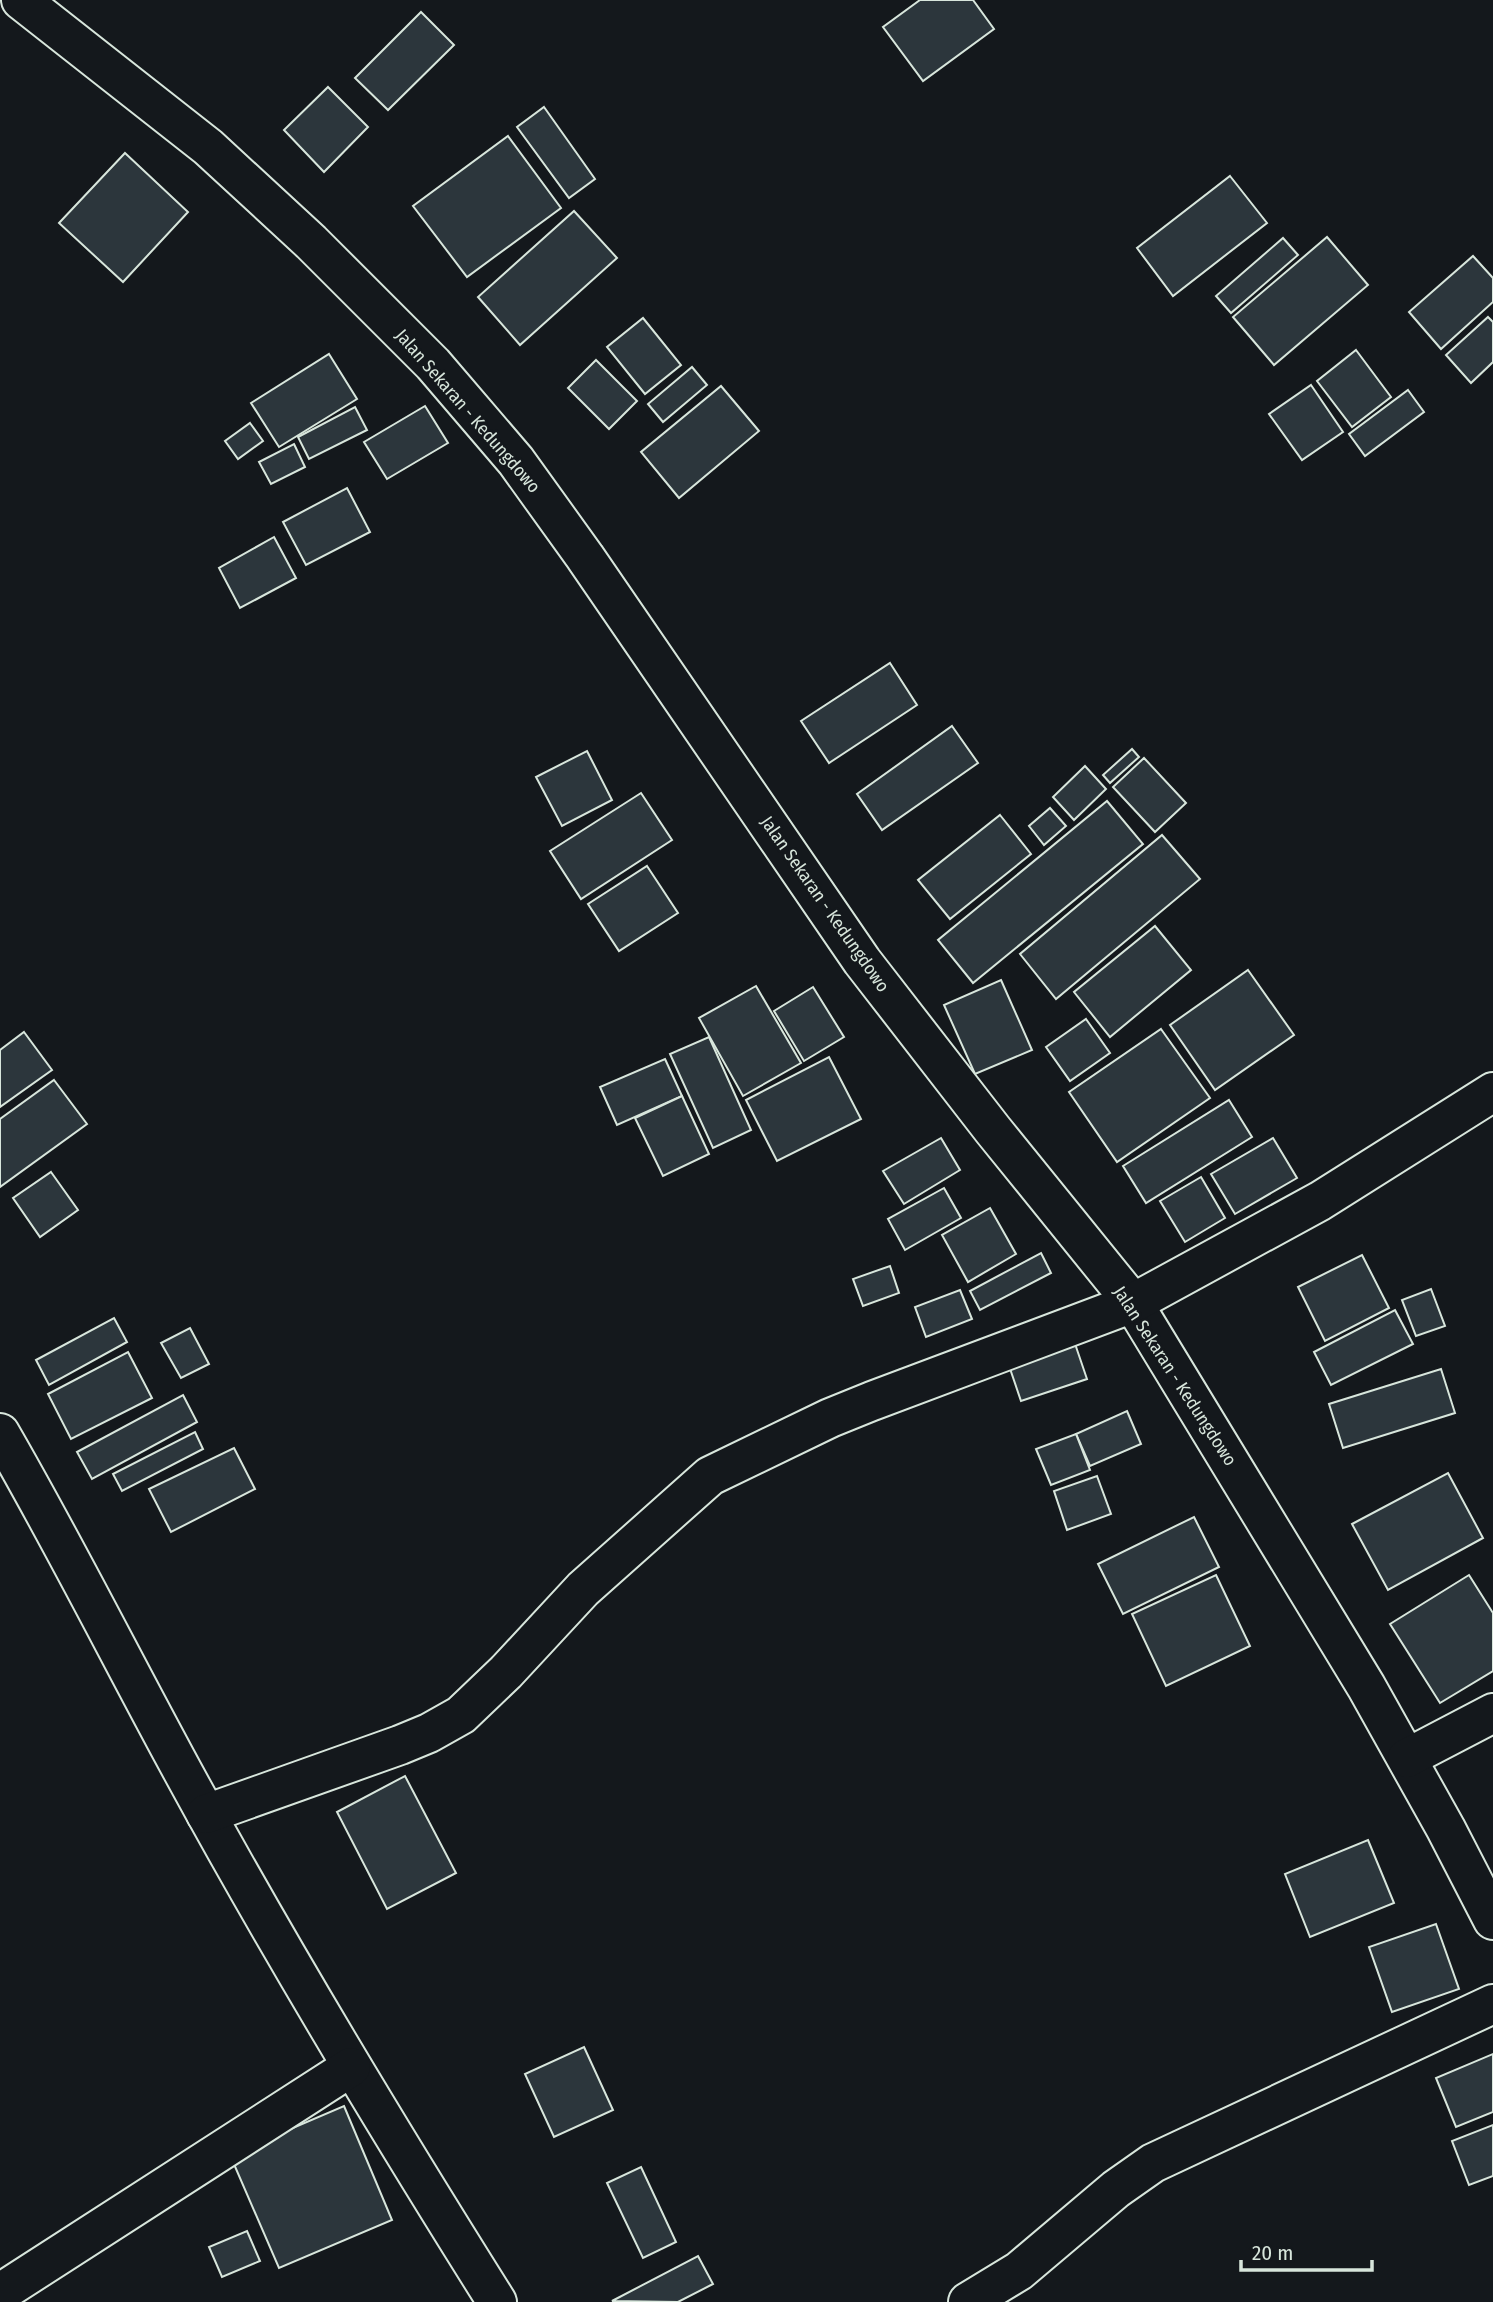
<svg xmlns="http://www.w3.org/2000/svg" width="1493" height="2302" font-family="'Fira Sans Condensed',sans-serif">
	<style>
		.building { fill: #2c363c; stroke: #d8e6dc; stroke-width: 2 }
		.lines { fill: none; stroke-linecap: round; stroke-linejoin: round }
		.minor-casing { stroke: #d8e6dc; stroke-width: 42 }
		.minor { stroke: #14181c; stroke-width: 38 }
		.labels { text-anchor: middle; stroke-width: 5; stroke-linejoin: round; paint-order: stroke }
		.street-label { font-size: 18px; fill: #d8e6dc; stroke: #14181c }
	</style>
	<rect width="100%" height="100%" fill="#14181c"/>
	<!-- building -->
	<g class="building">
		<polygon points="920,0 973,0 994,29 923,81 883,27"/>
		<polygon points="421,12 454,45 388,110 355,78"/>
		<polygon points="328,87 368,127 324,172 284,130"/>
		<polygon points="544,107 595,179 569,198 517,127"/>
		<polygon points="508,136 561,208 467,277 413,206"/>
		<polygon points="125,153 188,212 123,282 59,223"/>
		<polygon points="1230,176 1267,223 1173,296 1137,248"/>
		<polygon points="574,211 617,258 520,345 478,297"/>
		<polygon points="1327,237 1368,285 1274,365 1233,317"/>
		<polygon points="1283,238 1298,255 1231,313 1216,296"/>
		<polygon points="1473,256 1493,278 1493,302 1441,349 1409,312"/>
		<polygon points="1488,317 1493,322 1493,362 1471,383 1446,355"/>
		<polygon points="643,318 681,365 645,394 607,347"/>
		<polygon points="1356,350 1391,397 1352,427 1317,381"/>
		<polygon points="329,354 357,399 279,447 251,403"/>
		<polygon points="596,360 637,401 609,429 568,388"/>
		<polygon points="692,367 707,385 663,422 648,404"/>
		<polygon points="1311,385 1343,432 1302,460 1269,414"/>
		<polygon points="721,386 759,431 679,498 641,452"/>
		<polygon points="1408,390 1424,412 1365,456 1349,434"/>
		<polygon points="425,406 448,443 387,479 364,442"/>
		<polygon points="355,407 367,430 309,459 298,437"/>
		<polygon points="250,423 263,441 238,459 225,441"/>
		<polygon points="294,444 305,467 271,484 259,462"/>
		<polygon points="347,488 370,532 306,565 283,522"/>
		<polygon points="274,537 296,578 240,608 219,568"/>
		<polygon points="890,663 917,705 829,763 801,721"/>
		<polygon points="952,726 978,763 882,830 857,794"/>
		<polygon points="1132,749 1139,757 1110,783 1103,775"/>
		<polygon points="587,751 612,800 562,826 536,777"/>
		<polygon points="1144,758 1186,803 1155,832 1113,787"/>
		<polygon points="1085,766 1106,789 1074,820 1053,797"/>
		<polygon points="641,793 672,840 581,899 550,851"/>
		<polygon points="1107,801 1143,844 973,983 938,940"/>
		<polygon points="1050,808 1066,826 1044,845 1029,826"/>
		<polygon points="1000,815 1031,854 950,919 918,880"/>
		<polygon points="1162,835 1200,879 1056,999 1020,954"/>
		<polygon points="647,866 678,913 619,951 588,904"/>
		<polygon points="1155,926 1191,970 1110,1037 1074,992"/>
		<polygon points="1248,970 1294,1035 1215,1090 1170,1025"/>
		<polygon points="1001,980 1032,1050 975,1074 944,1005"/>
		<polygon points="756,986 801,1063 743,1096 699,1018"/>
		<polygon points="813,987 844,1037 804,1061 774,1011"/>
		<polygon points="1086,1019 1110,1053 1070,1081 1046,1047"/>
		<polygon points="1161,1029 1210,1098 1117,1162 1069,1092"/>
		<polygon points="24,1032 52,1070 0,1107 0,1050"/>
		<polygon points="709,1037 751,1130 713,1148 670,1054"/>
		<polygon points="829,1057 861,1119 777,1161 746,1100"/>
		<polygon points="665,1059 682,1096 617,1125 600,1087"/>
		<polygon points="54,1080 87,1124 0,1187 0,1119"/>
		<polygon points="682,1096 709,1154 663,1176 635,1118"/>
		<polygon points="1229,1100 1252,1137 1146,1203 1123,1166"/>
		<polygon points="941,1138 960,1170 904,1204 883,1171"/>
		<polygon points="1273,1138 1297,1178 1235,1214 1211,1174"/>
		<polygon points="51,1172 78,1210 40,1237 13,1198"/>
		<polygon points="1201,1177 1225,1218 1185,1242 1160,1201"/>
		<polygon points="944,1188 961,1218 905,1250 888,1219"/>
		<polygon points="990,1208 1016,1254 968,1282 942,1235"/>
		<polygon points="1041,1253 1051,1273 980,1310 970,1291"/>
		<polygon points="1362,1255 1389,1308 1325,1341 1298,1287"/>
		<polygon points="890,1266 899,1293 863,1306 853,1279"/>
		<polygon points="1431,1289 1445,1326 1416,1336 1402,1300"/>
		<polygon points="960,1290 972,1319 926,1337 915,1307"/>
		<polygon points="1395,1310 1413,1344 1331,1385 1314,1352"/>
		<polygon points="114,1318 127,1342 49,1385 36,1360"/>
		<polygon points="190,1328 209,1364 181,1378 161,1343"/>
		<polygon points="1071,1332 1087,1379 1021,1401 1005,1354"/>
		<polygon points="128,1352 152,1398 71,1439 48,1394"/>
		<polygon points="1441,1369 1455,1413 1343,1448 1329,1404"/>
		<polygon points="183,1395 197,1422 92,1479 77,1452"/>
		<polygon points="1127,1411 1141,1444 1090,1466 1076,1434"/>
		<polygon points="195,1432 203,1449 122,1491 113,1474"/>
		<polygon points="1076,1434 1090,1470 1051,1485 1036,1449"/>
		<polygon points="234,1448 255,1489 171,1532 149,1489"/>
		<polygon points="1448,1473 1483,1538 1388,1590 1352,1524"/>
		<polygon points="1097,1476 1111,1514 1067,1530 1054,1491"/>
		<polygon points="1194,1517 1219,1567 1123,1614 1098,1564"/>
		<polygon points="1216,1575 1250,1646 1166,1686 1132,1614"/>
		<polygon points="1469,1575 1493,1613 1493,1671 1440,1703 1390,1624"/>
		<polygon points="405,1776 456,1873 387,1909 337,1812"/>
		<polygon points="1368,1840 1394,1903 1310,1937 1285,1874"/>
		<polygon points="1436,1924 1459,1989 1392,2012 1369,1947"/>
		<polygon points="584,2047 613,2110 554,2137 525,2074"/>
		<polygon points="1493,2054 1493,2112 1456,2127 1436,2078"/>
		<polygon points="344,2106 392,2220 279,2268 230,2155"/>
		<polygon points="1493,2125 1493,2176 1469,2185 1452,2141"/>
		<polygon points="641,2167 676,2242 643,2258 607,2183"/>
		<polygon points="247,2231 260,2261 222,2277 209,2247"/>
		<polygon points="698,2256 713,2284 678,2302 612,2301"/>
	</g>
	<g class="lines">
		<defs>
			<g id="minor">
				<polyline points="21,0 208,147 311,242 433,364 516,461 585,557 862,961 993,1130 1133,1303 1366,1686 1446,1829 1493,1920"/>
				<path d="M0,1433C62,1540 117,1650 176,1759C276,1944 385,2124 497,2302"/>
				<polyline points="1407,1758 1493,1713"/>
				<polyline points="206,1814 400,1745 429,1733 461,1715 506,1672 583,1589 710,1476 830,1418 872,1401 1133,1303 1320,1201 1493,1092"/>
				<polyline points="0,2293 351,2067"/>
				<polyline points="968,2302 1019,2271 1116,2189 1153,2163 1493,2004"/>
			</g>
		</defs>
		<!-- minor casing -->
		<use href="#minor" class="minor-casing"/>
		<!-- minor -->
		<use href="#minor" class="minor"/>
	</g>
	<g class="labels">
		<!-- street labels -->
		<g class="street-label">
			<text transform="translate(468 411) rotate(49)" y="6">Jalan Sekaran - Kedungdowo</text>
			<text transform="translate(825 904) rotate(55)" y="6">Jalan Sekaran - Kedungdowo</text>
			<text transform="translate(1175 1376) rotate(57)" y="6">Jalan Sekaran - Kedungdowo</text>
		</g>
	</g>
	<!-- scale -->
	<path d="M1241 2260v10h131v-10" fill="none" stroke="#d8e6dc" stroke-width="3.5"/>
	<text x="1252" y="2260" font-size="21" fill="#d8e6dc" stroke="#14181c" stroke-width="5" paint-order="stroke">20 m</text>
</svg>
